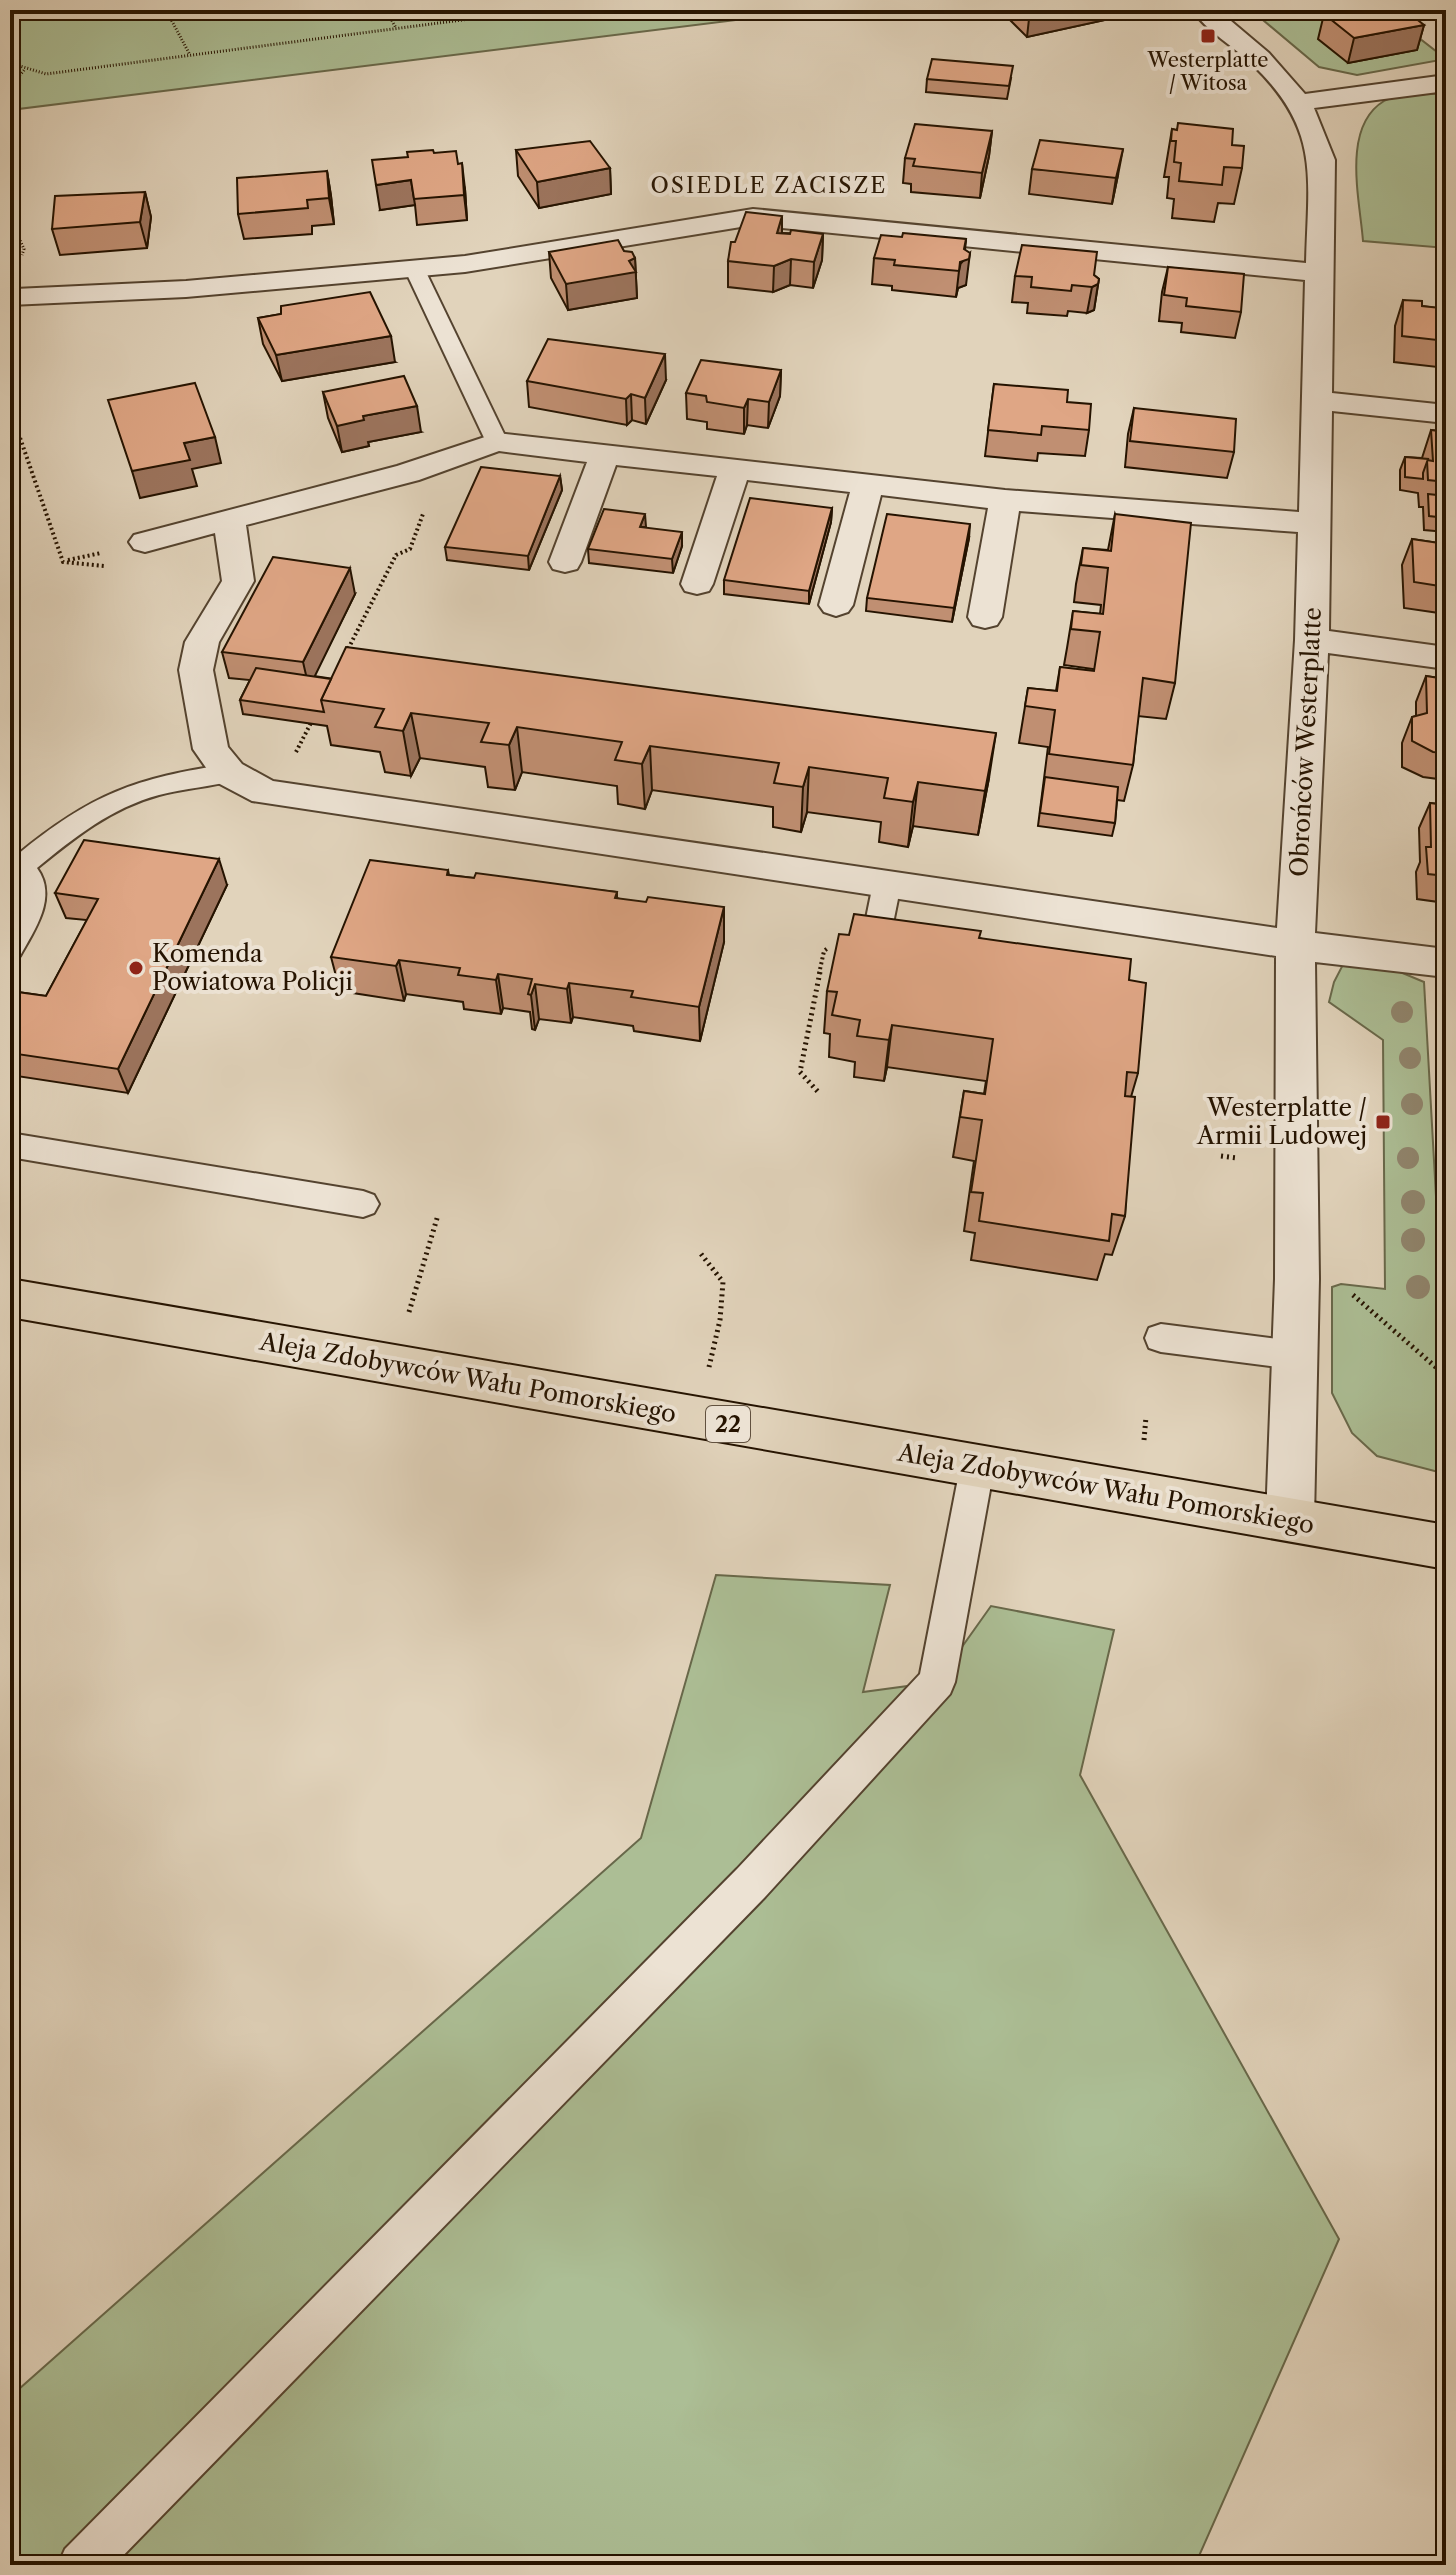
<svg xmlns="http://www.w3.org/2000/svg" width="1456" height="2575" font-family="'Libre Caslon Text',serif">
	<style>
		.green { fill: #acbe95; stroke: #68684a; stroke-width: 2 }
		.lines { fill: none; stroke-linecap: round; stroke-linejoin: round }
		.service-casing { stroke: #54432f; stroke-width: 4 }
		.minor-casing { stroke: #54432f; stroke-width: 4 }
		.primary-casing { stroke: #251300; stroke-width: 4 }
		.path-far2 { stroke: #251300; stroke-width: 3; stroke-dasharray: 1 2; stroke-linecap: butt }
		.path-far1 { stroke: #251300; stroke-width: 4; stroke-dasharray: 2 3; stroke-linecap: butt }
		.path { stroke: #251300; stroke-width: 5; stroke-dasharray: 2 4; stroke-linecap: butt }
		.service { fill: #ece2d3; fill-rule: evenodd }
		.minor { fill: #ece2d3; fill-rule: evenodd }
		.primary { fill: #e1d3bb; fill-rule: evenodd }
		.tree { fill: #90856d }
		.wall { fill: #c08f72; stroke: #251300; stroke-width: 2 }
		.shaded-wall { fill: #9c745d; stroke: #251300; stroke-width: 2 }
		.building { fill: #dfa685; stroke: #251300; stroke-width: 2 }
		.poi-dot { fill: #8f2418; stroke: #ece2d3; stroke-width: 3 }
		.labels { text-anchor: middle; stroke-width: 8; stroke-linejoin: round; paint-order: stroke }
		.far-poi-label { font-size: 20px; fill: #251300; stroke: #ece2d3 }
		.far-neighbourhood-label { font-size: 22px; letter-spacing: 2px; fill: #251300; stroke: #ece2d3 }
		.shield { fill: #ece2d3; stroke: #61513f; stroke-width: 2 }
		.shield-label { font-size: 22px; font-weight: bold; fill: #251300 }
		.street-label { font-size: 24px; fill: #251300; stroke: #ece2d3 }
		.poi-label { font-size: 24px; fill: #251300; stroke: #ece2d3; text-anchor: start }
	</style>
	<rect width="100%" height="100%" fill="#e1d3bb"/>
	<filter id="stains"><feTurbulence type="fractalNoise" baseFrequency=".0025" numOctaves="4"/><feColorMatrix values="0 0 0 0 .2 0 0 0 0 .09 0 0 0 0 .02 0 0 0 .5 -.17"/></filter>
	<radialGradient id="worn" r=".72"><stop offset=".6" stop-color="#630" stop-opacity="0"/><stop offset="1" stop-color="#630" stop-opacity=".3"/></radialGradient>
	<!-- green -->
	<g class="green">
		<polygon points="10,10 817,10 10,110"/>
		<polygon points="1251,10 1383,10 1446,59 1357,75 1319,67"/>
		<path d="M1446,93V248L1363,241C1360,200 1341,127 1384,101C1396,94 1431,94 1446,93Z"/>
		<polygon points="1350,951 1424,982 1446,1375 1446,1474 1377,1456 1352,1433 1332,1393 1332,1287 1341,1284 1385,1289 1383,1040 1329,1002 1334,982"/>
		<polygon points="716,1575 890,1585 863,1692 937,1682 991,1606 1114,1630 1080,1775 1339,2239 1195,2565 10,2565 10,2397 641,1838"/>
	</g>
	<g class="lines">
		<defs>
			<g id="service">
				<polygon points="414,262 424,268 508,442 505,447 489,447 486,442 404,268"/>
				<path d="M229,764L238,767L242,773L238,779C212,787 185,788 159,795C111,808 75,837 37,868C58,897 35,929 20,956L10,959V922L17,908L20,886L10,876V853L17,855C91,794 135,778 229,764Z"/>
				<polygon points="887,874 897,877 901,884 888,948 884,955 874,958 864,955 860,948 873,884 877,877"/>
				<polygon points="10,1133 363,1191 374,1195 379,1204 374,1213 363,1217 10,1157"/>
				<polygon points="1161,1324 1293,1341 1305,1345 1309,1355 1305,1365 1293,1369 1161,1352 1149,1348 1145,1338 1149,1328"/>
				<polygon points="977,1453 989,1457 994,1468 955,1682 950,1694 765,1897 114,2565 58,2565 65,2549 737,1869 920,1674 960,1468 965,1457"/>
			</g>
			<path id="minor" d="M1192,10H1218L1269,53L1305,94L1446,75V91L1314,108L1335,160L1332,393L1446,405V423L1332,411L1329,631L1446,647V669L1328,653L1315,933L1446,949V977L1315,962L1319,1279L1314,1519L1307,1534L1290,1541L1273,1534L1266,1519L1275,1279L1276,956L252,801L216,782L193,749L179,670L185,642L222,581L215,533L145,552L134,549L129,542L134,535L397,466L497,433L1005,490L1299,512L1305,280L753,225L465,272L186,297L10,305V291L15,289L186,281L465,256L753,209L1306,263C1308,176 1321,130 1252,64C1233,46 1207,31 1192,10ZM499,451L587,462L549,562L553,569L565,572L577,569L581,562L616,465L717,476L681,584L685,591L697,594L709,591L713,584L747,480L850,492L819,605L824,612L836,616L848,612L853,605L881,495L988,508L968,617L973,625L985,628L997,625L1002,617L1019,511L1298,532L1295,640L1277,928L273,781L242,764L228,747L213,670L219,642L254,581L246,525L419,480Z"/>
			<polygon id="primary" points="10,1279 1446,1525 1446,1569 10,1317"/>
		</defs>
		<!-- service casing -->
		<use href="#service" class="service-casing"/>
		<!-- minor casing -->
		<use href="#minor" class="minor-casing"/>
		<!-- primary casing -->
		<use href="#primary" class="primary-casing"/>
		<!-- path-far2 -->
		<g class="path-far2">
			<polyline points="166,10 190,55"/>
			<polyline points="386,10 396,28"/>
			<polyline points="10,63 46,74 539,10"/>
			<polyline points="10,87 25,69"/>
			<polyline points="10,219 24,249 22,255"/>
			<polyline points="12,336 18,427"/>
		</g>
		<!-- path-far1 -->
		<g class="path-far1">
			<polyline points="18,425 18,432"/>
			<polyline points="10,429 18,432 63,562 104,566"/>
			<polyline points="68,560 101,553"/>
			<polyline points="346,653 396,555 410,549 423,514"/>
			<polyline points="296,752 313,719"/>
			<polyline points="819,974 824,951 829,947"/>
		</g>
		<!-- path -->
		<g class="path">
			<polyline points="820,972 800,1072 820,1094"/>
			<polyline points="1221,1156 1237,1158"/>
			<polyline points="701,1254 723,1282 720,1320 709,1367"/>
			<polyline points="1353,1295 1446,1376"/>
			<polyline points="409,1312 438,1215"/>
			<polyline points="1144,1440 1146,1417"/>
		</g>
		<!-- service -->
		<use href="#service" class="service"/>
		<!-- minor -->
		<use href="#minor" class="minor"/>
		<!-- primary -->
		<use href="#primary" class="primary"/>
	</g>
	<!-- trees -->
	<g class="tree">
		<circle cx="1402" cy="1012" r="11"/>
		<circle cx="1410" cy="1058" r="11"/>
		<circle cx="1412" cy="1104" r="11"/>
		<circle cx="1408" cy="1158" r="11"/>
		<circle cx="1413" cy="1202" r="12"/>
		<circle cx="1413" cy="1240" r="12"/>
		<circle cx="1418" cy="1287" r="12"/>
	</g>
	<!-- wall -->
	<g class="wall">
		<polygon points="1007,10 1107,10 1105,20 1027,37 1007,17"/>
		<polygon points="1438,10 1446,10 1446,25 1436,16"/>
		<polygon points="1324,14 1424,25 1417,50 1348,63 1318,39"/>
		<polygon points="1011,78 1007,99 926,92 927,79"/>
		<polygon points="1172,129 1232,145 1242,168 1234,204 1218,203 1214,222 1172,218 1174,199 1167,198 1169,177 1164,177"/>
		<polygon points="992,131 989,156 980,198 911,192 911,184 903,183 905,158"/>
		<polygon points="516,150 610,168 611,194 539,208 518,176"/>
		<polygon points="434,153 458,164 465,189 467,220 417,225 415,205 380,210 408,157"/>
		<polygon points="1032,169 1118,175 1112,204 1029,194"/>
		<polygon points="327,171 331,196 334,224 312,226 312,234 244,239 238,214"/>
		<polygon points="145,192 151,217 147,248 60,255 52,229"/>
		<polygon points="782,233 823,234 822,260 813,288 790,285 773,292 728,287 728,261 735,242"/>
		<polygon points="902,237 966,239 965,250 966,285 958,288 956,297 892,290 892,286 872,284 874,258"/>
		<polygon points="624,251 635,258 637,298 568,310 551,278 549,252"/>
		<polygon points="1168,267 1241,312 1235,338 1181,332 1182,323 1159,321 1162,292"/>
		<polygon points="1094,275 1099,279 1094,310 1087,313 1068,311 1067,316 1027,313 1028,303 1012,302 1015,276"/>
		<polygon points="1440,298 1446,299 1446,368 1394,362 1395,326 1403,300 1422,306 1436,308"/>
		<polygon points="281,314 395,362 282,381 263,344 258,318"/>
		<polygon points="781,370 780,396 768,428 747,425 744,434 707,429 707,422 687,419 686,393"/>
		<polygon points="666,380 646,424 632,420 627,425 529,407 527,381"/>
		<polygon points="994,384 1067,402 1089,430 1085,456 1038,453 1037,461 985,456"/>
		<polygon points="323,392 421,432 368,442 369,446 342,452 328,418"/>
		<polygon points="1134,408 1234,452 1227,478 1125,467 1128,434"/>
		<polygon points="1431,430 1446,432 1446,532 1424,530 1423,507 1419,507 1418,493 1400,490 1400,470 1405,457 1422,458"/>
		<polygon points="560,476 562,490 529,570 447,560 445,547"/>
		<polygon points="832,508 831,522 809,604 724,594 724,580"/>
		<polygon points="1115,514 1175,683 1166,719 1138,716 1133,765 1124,801 1117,800 1115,823 1112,836 1038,826 1048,747 1019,743 1028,688 1056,691 1060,667 1092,671 1093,669 1064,665 1067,648 1073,611 1100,614 1101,605 1074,602 1076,584 1083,548 1108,550"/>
		<polygon points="645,528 682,546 673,573 589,563 588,549"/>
		<polygon points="969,538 952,622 866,611 867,598"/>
		<polygon points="1412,539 1446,544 1446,614 1404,608 1402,565"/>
		<polygon points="355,594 314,676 989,778 978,835 913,826 908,847 879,842 881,822 807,812 801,832 773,827 773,807 652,790 645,809 618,804 617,786 522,772 515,790 488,787 485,767 420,758 411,776 385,772 380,752 331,745 327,726 243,714 240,700 250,680 229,678 222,652"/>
		<polygon points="1426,676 1446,679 1446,780 1423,777 1402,767 1402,743 1412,717 1416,716 1416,702"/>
		<polygon points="1430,803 1446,805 1446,903 1417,899 1416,872 1420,862 1419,828"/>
		<polygon points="448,870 449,875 474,878 617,892 617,898 724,942 700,1041 634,1031 633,1026 573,1017 571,1023 539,1019 535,1030 532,1029 530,1012 503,1008 501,1014 464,1009 463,1002 406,994 404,1001 340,991 331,957"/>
		<polygon points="227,885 128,1093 10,1075 10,991 46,996 87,920 66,918 55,893"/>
		<polygon points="979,938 1129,980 1138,1073 1131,1097 1125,1216 1112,1255 1105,1254 1097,1280 971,1260 975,1233 964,1231 974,1161 953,1157 964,1091 984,1094 986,1081 887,1067 884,1081 854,1077 855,1062 829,1057 830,1034 824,1033 827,991"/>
	</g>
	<!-- shaded-wall -->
	<g class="shaded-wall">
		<polygon points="1030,10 1107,10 1105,20 1027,37"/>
		<polygon points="1424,25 1417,50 1348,63 1354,38"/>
		<polygon points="992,131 989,156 980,198 982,173"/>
		<polygon points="1123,149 1118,175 1112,204 1116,178"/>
		<polygon points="462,163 465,189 467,220 464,195"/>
		<polygon points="610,168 611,194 539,208 537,182"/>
		<polygon points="327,171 331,196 334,224 329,198"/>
		<polygon points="411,180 415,205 380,210 376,185"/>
		<polygon points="145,192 151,217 147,248 140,222"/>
		<polygon points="782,216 782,242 777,233"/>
		<polygon points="823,234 822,260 813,288 814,262"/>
		<polygon points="966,239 963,261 970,253 966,285 958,288 956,297 959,271"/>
		<polygon points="635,258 637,298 568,310 566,284"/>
		<polygon points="791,259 790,285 773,292 774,266"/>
		<polygon points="1098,284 1094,310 1087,313 1092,287"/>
		<polygon points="391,336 395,362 282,381 276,355"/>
		<polygon points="665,354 666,380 646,424 645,398"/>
		<polygon points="781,370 780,396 768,428 769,402"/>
		<polygon points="631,394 632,420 627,425 626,399"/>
		<polygon points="748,399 747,425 744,434 744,408"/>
		<polygon points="417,406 421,432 368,442 369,446 342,452 337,426 363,416"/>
		<polygon points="215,437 221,463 192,469 197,486 140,498 132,471 184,443"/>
		<polygon points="560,476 562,490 529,570 528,556"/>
		<polygon points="832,508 831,522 809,604 809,591"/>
		<polygon points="645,514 646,527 640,527"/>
		<polygon points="970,524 969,538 952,622 954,608"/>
		<polygon points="682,532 682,546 673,573 672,559"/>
		<polygon points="350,568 355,594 309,688 303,662"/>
		<polygon points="411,713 420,758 411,776 403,731"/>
		<polygon points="517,727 522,772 515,790 509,745"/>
		<polygon points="996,733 989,778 978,835 985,791"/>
		<polygon points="650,746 652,790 645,809 642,764"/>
		<polygon points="809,767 807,812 801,832 803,787"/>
		<polygon points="918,782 913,826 908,847 913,802"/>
		<polygon points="219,859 227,885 128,1093 118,1069"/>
		<polygon points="724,907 724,942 700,1041 699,1007"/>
		<polygon points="399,960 406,994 404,1001 396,966"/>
		<polygon points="498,974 503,1008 501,1014 496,980"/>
		<polygon points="569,983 573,1017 571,1023 567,989"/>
		<polygon points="535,984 539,1019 535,1030 531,995"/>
		<polygon points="892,1025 887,1067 884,1081 889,1040"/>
	</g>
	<!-- building -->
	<g class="building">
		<polygon points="1344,10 1405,10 1424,25 1354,38 1324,14"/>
		<polygon points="932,59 1013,66 1009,86 927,79"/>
		<polygon points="1178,123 1233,129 1232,145 1244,146 1242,168 1224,167 1222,185 1179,181 1181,163 1174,162 1176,141 1171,141 1172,129 1177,130"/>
		<polygon points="915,124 992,131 982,173 913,166 915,159 905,158"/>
		<polygon points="1040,140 1123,149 1116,178 1032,169"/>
		<polygon points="590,141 610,168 537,182 516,150"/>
		<polygon points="433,150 434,153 456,151 458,164 462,163 464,195 414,199 411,180 376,185 372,160 408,157 407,152"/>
		<polygon points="327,171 329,198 307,200 308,208 238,214 237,178"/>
		<polygon points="145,192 140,222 52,229 55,196"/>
		<polygon points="746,212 782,216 777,233 790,234 791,230 823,234 814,262 791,259 774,266 728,261 731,242 735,242"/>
		<polygon points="903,233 966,239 964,249 970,253 969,259 960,262 959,271 894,265 895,260 874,258 881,235 902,237"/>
		<polygon points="618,240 624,251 632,252 635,258 629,261 636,272 566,284 549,252"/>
		<polygon points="1022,245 1097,252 1094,275 1099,279 1098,284 1092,287 1072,285 1071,291 1031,287 1032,277 1015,276"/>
		<polygon points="1168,267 1244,274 1241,312 1186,306 1187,298 1164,295"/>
		<polygon points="370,292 391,336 276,355 258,318 281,314 281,306"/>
		<polygon points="1440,298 1446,299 1446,341 1402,336 1403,300 1422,301 1422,306 1440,308"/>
		<polygon points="548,339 665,354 645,398 631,394 626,399 527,381"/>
		<polygon points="701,360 781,370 769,402 748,399 744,408 707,402 706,396 686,393"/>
		<polygon points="404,376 417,406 363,416 364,420 337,426 323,392"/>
		<polygon points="195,383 215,437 184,443 190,460 132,471 108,400"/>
		<polygon points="994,384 1068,390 1067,402 1091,404 1089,430 1042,426 1041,435 988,430"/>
		<polygon points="1134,408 1236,419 1234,452 1130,441"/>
		<polygon points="1431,430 1446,432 1446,482 1428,480 1427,460 1433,461"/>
		<polygon points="1405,457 1428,459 1423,473 1423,479 1405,477"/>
		<polygon points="481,467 560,476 528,556 445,547"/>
		<polygon points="1428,494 1446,496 1446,518 1429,516"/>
		<polygon points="750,498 832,508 809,591 724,580"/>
		<polygon points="604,509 645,514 640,527 682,532 672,559 588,549"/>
		<polygon points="887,514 970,524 954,608 867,598"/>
		<polygon points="1115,514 1191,523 1175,683 1143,678 1133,765 1049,754 1055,710 1025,706 1028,688 1057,691 1060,667 1094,671 1100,632 1071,629 1073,611 1103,614 1108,568 1081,565 1083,548 1111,551"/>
		<polygon points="1412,539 1446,544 1446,587 1414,582"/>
		<polygon points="273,557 350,568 303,662 222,652"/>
		<polygon points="346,647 996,733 985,791 918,782 913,802 884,798 888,778 809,767 803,787 774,783 779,763 650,746 642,764 615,760 622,742 517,727 509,745 481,742 489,723 411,713 403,731 375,727 384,709 321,700"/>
		<polygon points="256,668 331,679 321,700 324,712 240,700"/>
		<polygon points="1426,676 1446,679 1446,753 1433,752 1412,741 1412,717 1427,713"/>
		<polygon points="1045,777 1118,787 1115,823 1040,813"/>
		<polygon points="1430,803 1446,805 1446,876 1428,874 1426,847 1431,847"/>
		<polygon points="84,840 219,859 118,1069 10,1053 10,991 46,996 98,899 55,893"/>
		<polygon points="370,860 448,870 447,875 474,878 476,873 617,892 615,898 646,902 648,897 724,907 699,1007 631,997 633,991 569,983 567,989 535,984 531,995 528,994 532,979 498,974 496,980 458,975 460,968 399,960 396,966 331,957"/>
		<polygon points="854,914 981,931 979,938 1131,959 1129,980 1146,983 1138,1073 1127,1072 1125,1096 1135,1097 1125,1216 1112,1214 1109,1241 979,1221 983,1193 971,1192 982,1120 960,1117 964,1091 985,1094 993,1039 892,1025 889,1040 857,1036 860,1020 832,1015 837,992 827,991 839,934 849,935"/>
	</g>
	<!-- markers -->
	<g class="poi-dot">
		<rect x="1200" y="28" width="16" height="16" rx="4"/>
		<circle cx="136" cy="968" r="8"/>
		<rect x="1375" y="1114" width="16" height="16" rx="4"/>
	</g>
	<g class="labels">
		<!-- far-poi labels -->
		<g class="far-poi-label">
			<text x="1208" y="67">Westerplatte<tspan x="1208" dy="23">/ Witosa</tspan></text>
		</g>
		<!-- far-neighbourhood labels -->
		<g class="far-neighbourhood-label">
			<text x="769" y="193">OSIEDLE ZACISZE</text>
		</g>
		<!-- shield labels -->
		<rect class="shield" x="706" y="1406" width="44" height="36" rx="6"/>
		<g class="shield-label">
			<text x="728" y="1432">22</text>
		</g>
		<!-- street labels -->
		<g class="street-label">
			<text transform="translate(1306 742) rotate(-87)" y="8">Obrońców Westerplatte</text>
			<text transform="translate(468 1378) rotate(10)" y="8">Aleja Zdobywców Wału Pomorskiego</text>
			<text transform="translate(1106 1489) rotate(10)" y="8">Aleja Zdobywców Wału Pomorskiego</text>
		</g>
		<!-- poi labels -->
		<g class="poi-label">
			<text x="152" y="962">Komenda<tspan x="152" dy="28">Powiatowa Policji</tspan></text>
			<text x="1367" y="1116" text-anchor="end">Westerplatte /<tspan x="1367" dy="28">Armii Ludowej</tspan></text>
		</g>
	</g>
	<!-- margin -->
	<rect width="1456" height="2575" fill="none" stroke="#e1d3bb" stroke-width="40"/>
	<rect x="12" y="12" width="1432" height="2551" fill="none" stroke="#251300" stroke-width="4"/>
	<rect x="20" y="20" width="1416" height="2535" fill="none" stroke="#251300" stroke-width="2"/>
	<rect width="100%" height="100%" filter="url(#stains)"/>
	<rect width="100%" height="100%" fill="url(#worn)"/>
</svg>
